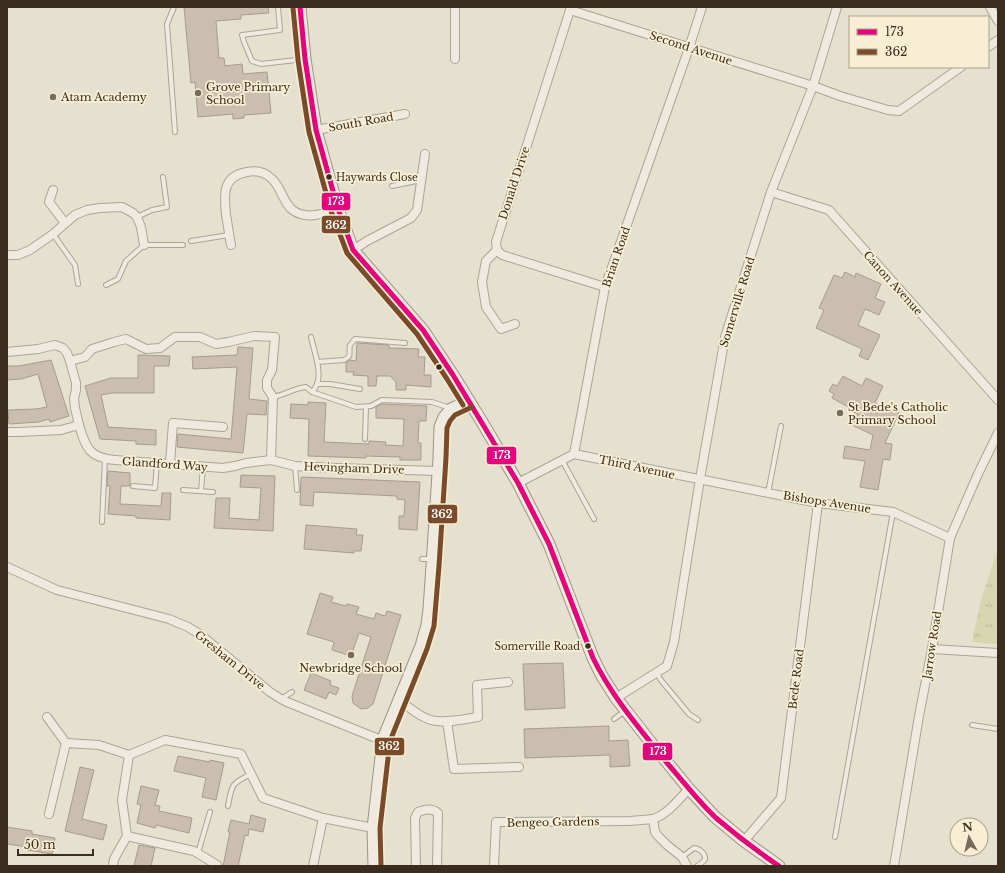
<svg xmlns="http://www.w3.org/2000/svg" width="1005" height="873" font-family="'Libre Baskerville',serif">
	<style>
		.grass { fill: url(#grass-tufts) }
		.building { fill: #cabeaf; stroke: #a79b8d }
		.lines { fill: none; stroke-linecap: round; stroke-linejoin: round }
		.lane-casing { stroke: #aba497; stroke-width: 6 }
		.street-casing { stroke: #aba497; stroke-width: 10 }
		.secondary-casing { stroke: #9b9486; stroke-width: 13 }
		.lane { stroke: #eeeae0; stroke-width: 4 }
		.street { stroke: #eeeae0; stroke-width: 8 }
		.secondary { stroke: #eeeae0; stroke-width: 11 }
		.bus-1-casing { stroke: #f7eed4; stroke-width: 8 }
		.bus-2-casing { stroke: #f7eed4; stroke-width: 8 }
		.bus-1 { stroke: #e5007d; stroke-width: 5 }
		.bus-2 { stroke: #7a4b2a; stroke-width: 5 }
		.poi-dot { fill: #776c5c; stroke: #f7eed4; stroke-width: 1.5 }
		.bus-dot { fill: #3b2d1e; stroke: #f7eed4; stroke-width: 1.5 }
		.labels { text-anchor: middle; stroke-width: 3.5; stroke-linejoin: round; paint-order: stroke }
		.bus-label { font-size: 10px; fill: #3b2d1e; stroke: #f7eed4; text-anchor: start }
		.street-label { font-size: 11px; fill: #3b2d1e; stroke: #f7eed4 }
		.poi-label { font-size: 11px; fill: #3b2d1e; stroke: #f7eed4; text-anchor: start }
		.line-badge { stroke: #f7eed4; stroke-width: 1.5 }
		.badge-label { font-size: 11px; text-anchor: middle; font-weight: bold; fill: #fff }
	</style>
	<defs>
		<pattern id="grass-tufts" width="24" height="20" patternUnits="userSpaceOnUse"><rect width="24" height="20" fill="#d6d7b0"/><path d="M3 7l-1-3M5 7V3M7 7l1-3M15 17l-1-3M17 17v-4M19 17l1-3" fill="none" stroke="#b9b997"/></pattern>
	</defs>
	<rect width="100%" height="100%" fill="#e6e0ce"/>
	<!-- grass -->
	<polygon class="grass" points="998,548 998,644 972,642 980,604 989,575"/>
	<!-- building -->
	<g class="building">
		<polygon points="184,7 268,7 269,13 241,15 241,19 216,21 219,58 224,58 225,66 242,64 243,74 267,72 271,113 244,115 244,118 233,119 233,114 198,117 195,82 191,83"/>
		<polygon points="845,272 855,277 856,273 881,284 875,298 885,302 879,315 865,309 858,325 880,335 868,360 859,356 862,349 816,328 824,310 819,308 834,275 842,278"/>
		<polygon points="357,343 389,345 389,348 419,349 418,357 425,357 424,375 431,375 431,387 406,385 406,390 396,390 396,382 390,376 377,376 376,386 368,386 368,376 353,375 354,372 346,372 346,363 350,360 356,361"/>
		<polygon points="238,347 253,348 249,399 267,401 266,415 247,414 243,453 177,447 178,434 231,439 237,367 193,369 192,357 237,355"/>
		<polygon points="138,355 170,356 169,366 154,366 154,393 112,393 101,395 108,427 156,430 156,445 136,444 136,441 100,439 85,386 111,378 138,378"/>
		<polygon points="51,360 69,416 50,422 49,419 39,422 9,424 8,410 36,409 47,407 38,374 21,379 7,380 7,366 19,366"/>
		<polygon points="843,376 862,386 866,378 883,386 875,403 899,413 885,443 892,444 890,460 883,459 878,490 860,487 865,461 843,458 845,446 870,450 873,435 852,425 858,414 851,411 852,409 832,398 834,394 829,391 833,384 837,386"/>
		<polygon points="308,402 326,403 324,442 369,444 369,441 386,442 385,445 403,446 404,419 376,418 376,407 382,404 427,406 426,421 419,421 418,443 421,443 421,460 400,460 400,457 366,456 366,458 308,456 309,419 290,418 291,404 308,405"/>
		<polygon points="108,471 130,473 130,486 121,486 120,504 161,506 162,493 171,493 170,520 136,518 136,516 108,514 110,486 107,486"/>
		<polygon points="241,475 275,476 273,531 214,528 216,498 230,498 229,518 259,520 261,488 240,487"/>
		<polygon points="301,477 420,482 417,530 399,529 399,516 404,516 405,500 397,499 397,496 314,492 313,506 300,505"/>
		<polygon points="306,525 357,529 356,535 363,535 361,551 354,551 354,553 304,549"/>
		<polygon points="320,593 333,597 331,602 346,606 347,604 359,607 356,614 374,619 376,613 385,616 387,611 401,615 373,704 368,708 361,709 353,703 352,696 371,637 359,633 351,656 332,650 334,642 307,634"/>
		<polygon points="563,663 565,708 525,710 523,664"/>
		<polygon points="311,673 331,681 330,685 339,688 336,695 329,692 326,699 304,690"/>
		<polygon points="609,726 609,741 628,740 630,766 610,767 610,755 525,758 524,729"/>
		<polygon points="178,756 210,762 210,760 224,763 216,800 202,797 206,778 174,771"/>
		<polygon points="80,767 94,770 82,819 107,825 103,840 65,831"/>
		<polygon points="141,786 159,790 155,805 160,806 159,811 192,818 189,833 156,825 155,828 137,823 141,805 137,804"/>
		<polygon points="251,815 266,819 263,832 249,829 248,836 245,835 238,866 223,866 230,832 228,832 231,820 249,824"/>
		<polygon points="7,827 32,831 32,834 55,838 52,854 27,850 27,847 7,844"/>
		<polygon points="139,845 155,848 151,866 134,866"/>
	</g>
	<g class="lines">
		<defs>
			<g id="lane">
				<polyline points="174,7 167,24 175,132"/>
				<polyline points="278,7 280,30 242,35 244,42 252,61 261,64 305,59"/>
				<polyline points="392,186 421,180"/>
				<polyline points="137,217 152,210 167,207 163,177"/>
				<polyline points="53,234 75,265 78,284"/>
				<polyline points="191,241 229,235"/>
				<polyline points="106,285 118,279 126,261 144,245 183,245"/>
				<path d="M317,362L344,360C353,356 348,352 350,345C351,344 354,340 355,339L405,343"/>
				<polyline points="317,384 330,384 360,389"/>
				<polyline points="312,392 356,407 371,406 382,400 432,402 450,408"/>
				<path d="M273,397C285,395 294,388 306,387L312,392C314,390 316,387 317,384C322,371 314,351 311,337"/>
				<polyline points="365,439 366,407"/>
				<polyline points="562,460 594,519"/>
				<polyline points="295,466 297,490"/>
				<polyline points="133,486 155,488 157,463"/>
				<polyline points="183,490 213,492"/>
				<polyline points="201,491 203,467"/>
				<polyline points="768,493 781,426"/>
				<polyline points="102,522 105,459"/>
				<polyline points="422,559 432,559"/>
				<polyline points="657,672 660,679 689,714 698,720"/>
				<polyline points="281,699 292,692"/>
				<polyline points="614,719 625,711"/>
				<polyline points="972,725 998,729"/>
				<path d="M228,806C232,784 231,784 251,774"/>
				<polyline points="835,837 893,512"/>
				<polyline points="198,853 210,812"/>
				<path d="M682,857L694,848C698,848 706,853 705,859C704,862 700,864 697,866"/>
			</g>
			<g id="street">
				<polyline points="571,7 496,242 497,250 502,255 605,287"/>
				<polyline points="990,7 998,21"/>
				<polyline points="570,10 813,86 840,96 888,110 899,111 961,67"/>
				<polyline points="988,47 998,40"/>
				<polyline points="455,59 455,7"/>
				<polyline points="316,130 405,114"/>
				<polyline points="53,190 49,202 65,223"/>
				<polyline points="771,192 829,210 998,400"/>
				<path d="M231,245C229,235 228,225 226,215C224,195 222,176 247,172C257,170 265,172 272,179C282,188 283,204 294,211C308,220 324,213 338,209"/>
				<polyline points="353,250 367,241 411,218 417,210 425,154"/>
				<polyline points="497,250 486,261 482,282 486,307 501,329 515,324"/>
				<polyline points="7,255 18,255 30,250 53,234 75,215 87,210 100,208 122,207 133,213 137,217 141,227 144,245"/>
				<polyline points="7,352 38,349 55,345 63,348 67,353 70,361 76,383 76,390 74,398 75,408 79,425"/>
				<polyline points="70,361 85,357 92,349 114,342 126,339 146,349 160,348 175,337 200,337 216,344 228,342 254,336 275,337 272,370 267,380 267,388 273,397 271,460"/>
				<path d="M7,432H19L61,430L79,425C86,448 89,458 115,460L223,468L235,466L246,463L271,460L295,466L335,468L438,471"/>
				<polyline points="574,454 818,503 893,512 950,538"/>
				<polyline points="170,463 173,423 223,427"/>
				<polyline points="518,483 574,454 605,287 689,48 702,7"/>
				<polyline points="7,567 57,590 169,619 188,627 201,635 270,692 281,699 287,702 376,738 383,739"/>
				<polyline points="932,649 998,653"/>
				<polyline points="616,698 667,666 674,642 700,479 725,337 771,192 813,86 837,7"/>
				<path d="M399,700C409,707 419,717 431,720C444,724 464,719 478,717L477,685L508,682"/>
				<polyline points="47,717 66,743"/>
				<polyline points="447,721 454,769 519,767"/>
				<polyline points="49,814 66,743 99,745 129,755"/>
				<polyline points="744,841 781,798 818,503"/>
				<polyline points="217,865 194,851 127,836 122,800 129,755 165,740 241,754 263,798 323,818 373,828"/>
				<polyline points="113,866 114,859 127,836"/>
				<polyline points="313,866 323,818"/>
				<path d="M416,866L415,818L418,812C425,809 432,808 438,813L437,866"/>
				<polyline points="494,866 496,822 630,821 653,819"/>
				<path d="M687,866L682,857L667,845L658,836L655,832L653,819C668,814 678,800 689,789"/>
				<polyline points="894,866 919,716 932,649 950,538 978,474 998,433"/>
			</g>
			<g id="secondary">
				<polyline points="300,7 305,59 316,130 338,209 353,250 423,330 453,375 482,422 518,483 549,544 593,658 602,676 616,698 652,744 689,789 715,817 744,841 779,866"/>
				<polyline points="374,866 373,828 383,739 421,646 427,625 429,609 432,566 439,458 440,427 444,417 451,409 469,401"/>
			</g>
		</defs>
		<!-- lane casing -->
		<use href="#lane" class="lane-casing"/>
		<!-- street casing -->
		<use href="#street" class="street-casing"/>
		<!-- secondary casing -->
		<use href="#secondary" class="secondary-casing"/>
		<!-- lane -->
		<use href="#lane" class="lane"/>
		<!-- street -->
		<use href="#street" class="street"/>
		<!-- secondary -->
		<use href="#secondary" class="secondary"/>
		<defs>
			<path id="bus-1" d="M300,7L305,59L316,130L338,209L353,250L423,330L453,375L518,483L549,544L593,658C612,697 640,729 667,763C683,781 698,801 716,818C736,835 757,851 779,866"/>
			<g id="bus-2">
				<polyline points="293,8 298,60 309,132 331,211 347,253 417,334 447,379 463,405"/>
				<polyline points="381,866 380,828 390,741 427,649 434,626 439,566 446,458 447,428 450,421 455,415 472,407"/>
			</g>
		</defs>
		<!-- bus-1 casing -->
		<use href="#bus-1" class="bus-1-casing"/>
		<!-- bus-2 casing -->
		<use href="#bus-2" class="bus-2-casing"/>
		<!-- bus-1 -->
		<use href="#bus-1" class="bus-1"/>
		<!-- bus-2 -->
		<use href="#bus-2" class="bus-2"/>
	</g>
	<!-- markers -->
	<g class="poi-dot">
		<circle cx="198" cy="93" r="4"/>
		<circle cx="53" cy="97" r="4"/>
		<circle cx="840" cy="413" r="4"/>
		<circle cx="351" cy="655" r="4"/>
	</g>
	<g class="bus-dot">
		<circle cx="329" cy="177" r="3.5"/>
		<circle cx="439" cy="367" r="3.5"/>
		<circle cx="588" cy="646" r="3.5"/>
	</g>
	<g class="labels">
		<!-- bus labels -->
		<g class="bus-label">
			<text x="336" y="181">Haywards Close</text>
			<text x="580" y="650" text-anchor="end">Somerville Road</text>
		</g>
		<!-- street labels -->
		<g class="street-label">
			<text transform="translate(691 48) rotate(18)" y="4">Second Avenue</text>
			<text transform="translate(361 122) rotate(-10)" y="4">South Road</text>
			<text transform="translate(514 183) rotate(-72)" y="4">Donald Drive</text>
			<text transform="translate(616 257) rotate(-71)" y="4">Brian Road</text>
			<text transform="translate(893 283) rotate(48)" y="4">Canon Avenue</text>
			<text transform="translate(737 302) rotate(-73)" y="4">Somerville Road</text>
			<text transform="translate(165 464) rotate(4)" y="4">Glandford Way</text>
			<text transform="translate(637 467) rotate(12)" y="4">Third Avenue</text>
			<text transform="translate(354 468) rotate(2)" y="4">Hevingham Drive</text>
			<text transform="translate(827 502) rotate(9)" y="4">Bishops Avenue</text>
			<text transform="translate(932 645) rotate(-81)" y="4">Jarrow Road</text>
			<text transform="translate(230 660) rotate(39)" y="4">Gresham Drive</text>
			<text transform="translate(796 679) rotate(-83)" y="4">Bede Road</text>
			<text transform="translate(553 822) rotate(-1)" y="4">Bengeo Gardens</text>
		</g>
		<!-- poi labels -->
		<g class="poi-label">
			<text x="206" y="91">Grove Primary<tspan x="206" dy="13">School</tspan></text>
			<text x="61" y="101">Atam Academy</text>
			<text x="848" y="411">St Bede's Catholic<tspan x="848" dy="13">Primary School</tspan></text>
			<text x="351" y="672" text-anchor="middle">Newbridge School</text>
		</g>
	</g>
	<g class="line-badge">
		<rect x="321" y="192" width="30" height="19" rx="4" fill="#e5007d"/>
		<rect x="321" y="215" width="30" height="19" rx="4" fill="#7a4b2a"/>
		<rect x="486" y="446" width="31" height="19" rx="4" fill="#e5007d"/>
		<rect x="427" y="504" width="31" height="20" rx="4" fill="#7a4b2a"/>
		<rect x="374" y="737" width="31" height="19" rx="4" fill="#7a4b2a"/>
		<rect x="642" y="742" width="31" height="19" rx="4" fill="#e5007d"/>
	</g>
	<g class="badge-label">
		<text x="336" y="205">173</text>
		<text x="336" y="229">362</text>
		<text x="502" y="459">173</text>
		<text x="442" y="518">362</text>
		<text x="389" y="750">362</text>
		<text x="658" y="755">173</text>
	</g>
	<!-- border -->
	<rect width="1005" height="873" fill="none" stroke="#3b2d1e" stroke-width="16"/>
	<!-- legend -->
	<rect x="849" y="16" width="140" height="52" fill="#f7eed4" stroke="#aca18b"/>
	<rect x="857" y="29" width="20" height="6" fill="#e5007d" stroke="#aca18b"/>
	<text x="885" y="36" font-size="12" fill="#3b2d1e">173</text>
	<rect x="857" y="49" width="20" height="6" fill="#7a4b2a" stroke="#aca18b"/>
	<text x="885" y="56" font-size="12" fill="#3b2d1e">362</text>
	<!-- north arrow -->
	<g transform="translate(969 837) rotate(352)"><circle r="19" fill="#f7eed4" stroke="#aca18b"/>
	<path d="M0-3L7 15L0 10L-7 15Z" fill="#776c5c"/>
	<text y="-6" font-size="11" font-weight="bold" text-anchor="middle" fill="#3b2d1e">N</text>
	</g>
	<!-- scale -->
	<path d="M18 849v6h75v-6" fill="none" stroke="#3b2d1e" stroke-width="2"/>
	<text x="24" y="849" font-size="12" fill="#3b2d1e" stroke="#f7eed4" stroke-width="3" paint-order="stroke">50 m</text>
</svg>
